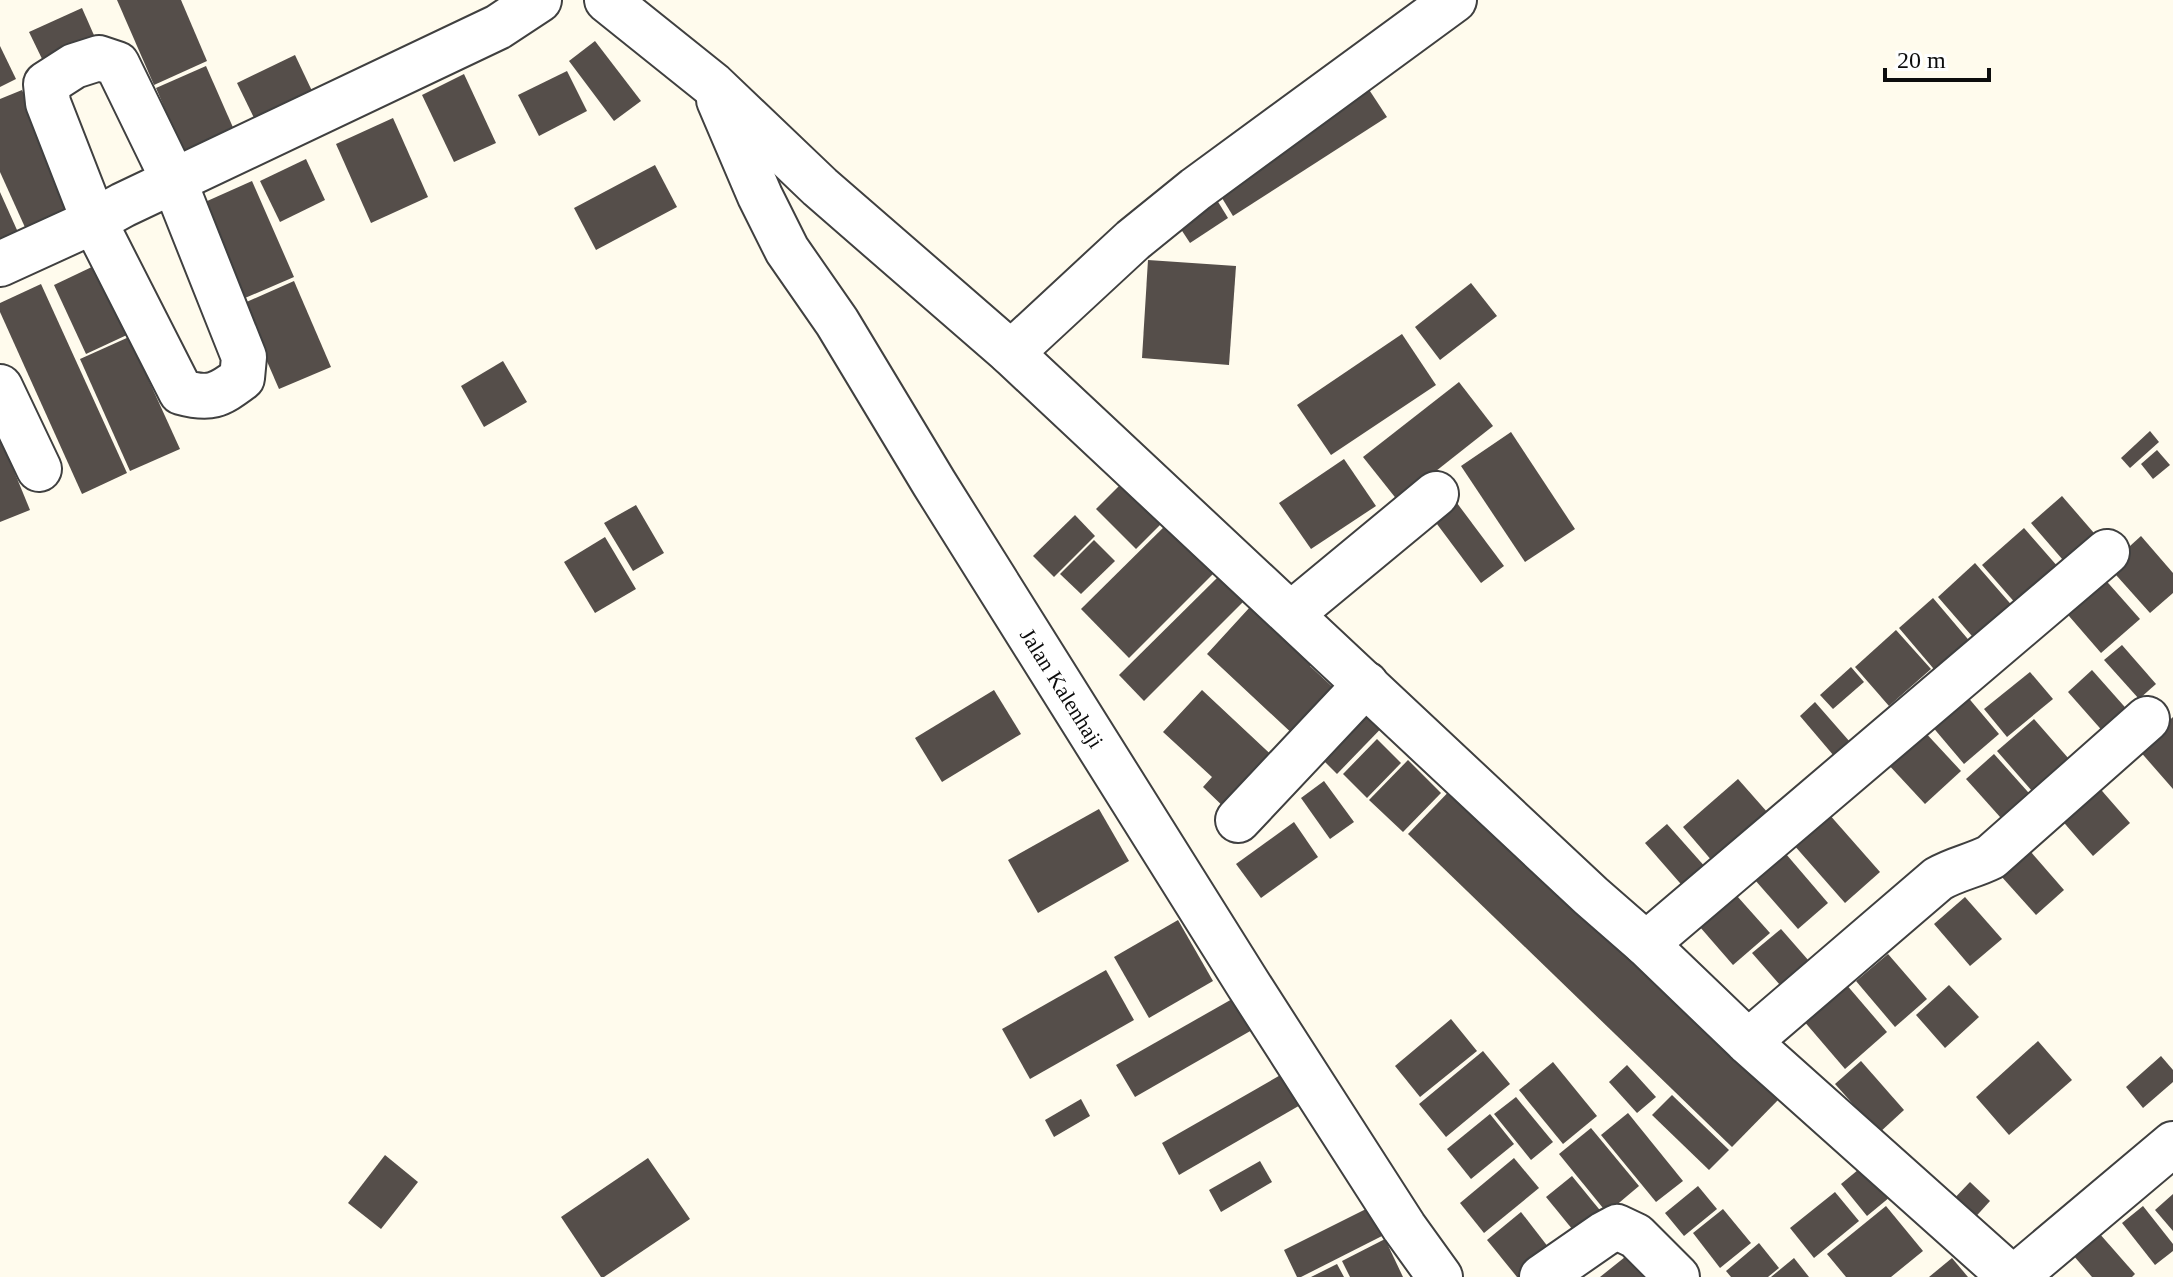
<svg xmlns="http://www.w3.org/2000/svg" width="2173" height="1277" font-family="Georgia,serif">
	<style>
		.building { fill: #554e4a }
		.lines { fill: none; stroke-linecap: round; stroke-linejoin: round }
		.minor-casing { stroke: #404040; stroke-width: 48 }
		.minor { stroke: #fff; stroke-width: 44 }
		.labels { text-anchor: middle; stroke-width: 8; stroke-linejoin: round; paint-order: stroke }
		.street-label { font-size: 22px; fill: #0d0d0d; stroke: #fff }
	</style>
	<rect width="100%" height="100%" fill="#fffbed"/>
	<!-- building -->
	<g class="building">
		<polygon points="117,0 181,0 207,61 154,85"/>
		<polygon points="82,8 97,42 45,65 29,32"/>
		<polygon points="595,41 641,101 614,121 569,61"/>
		<polygon points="0,46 16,79 0,87"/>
		<polygon points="295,55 313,93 255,120 237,83"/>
		<polygon points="206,66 235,132 184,154 156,88"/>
		<polygon points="567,71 587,111 539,136 518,95"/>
		<polygon points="464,74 496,143 454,162 422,95"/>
		<polygon points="1364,82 1387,117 1233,216 1211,180"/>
		<polygon points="22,90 77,212 28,234 0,172 0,99"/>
		<polygon points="393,118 428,197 371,223 336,144"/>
		<polygon points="306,159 325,200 280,222 260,181"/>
		<polygon points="655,165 677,207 596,250 574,208"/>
		<polygon points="252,181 294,277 238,301 196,206"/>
		<polygon points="0,192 21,239 0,249"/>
		<polygon points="1212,192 1228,218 1190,243 1173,217"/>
		<polygon points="1148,260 1236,266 1229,365 1142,358"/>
		<polygon points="96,265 129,334 86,354 54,285"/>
		<polygon points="294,281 331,367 279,389 242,304"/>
		<polygon points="1471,283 1497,316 1440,360 1415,327"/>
		<polygon points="41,284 127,473 82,494 0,312 0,303"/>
		<polygon points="1402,334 1436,385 1331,455 1297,405"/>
		<polygon points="129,337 180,449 130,471 80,359"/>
		<polygon points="503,361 527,402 484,427 461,386"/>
		<polygon points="1459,382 1493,426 1398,501 1363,457"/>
		<polygon points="2150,431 2159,442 2130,468 2121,458"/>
		<polygon points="1511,432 1575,529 1525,562 1461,466"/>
		<polygon points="0,437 30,510 0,522"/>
		<polygon points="2157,450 2170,465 2153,479 2141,464"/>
		<polygon points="1344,459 1376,506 1311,549 1279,503"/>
		<polygon points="1129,476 1169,516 1136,549 1096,509"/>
		<polygon points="2062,496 2100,540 2069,567 2031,523"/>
		<polygon points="1454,499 1504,566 1481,583 1431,516"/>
		<polygon points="636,505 664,553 633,571 604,523"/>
		<polygon points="1075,515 1095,536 1054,577 1033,556"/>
		<polygon points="1173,518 1220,567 1129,658 1081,609"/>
		<polygon points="2024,528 2066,576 2024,613 1982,565"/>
		<polygon points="2141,536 2173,573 2173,593 2150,613 2108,566"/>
		<polygon points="605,537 636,589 595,613 564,562"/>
		<polygon points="1094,540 1115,561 1081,594 1060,574"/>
		<polygon points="1975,563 2015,609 1978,643 1938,597"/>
		<polygon points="2094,567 2140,619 2101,653 2056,601"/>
		<polygon points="1219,576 1243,602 1144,701 1119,675"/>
		<polygon points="1261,595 1323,653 1310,666 1339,693 1297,738 1207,654"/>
		<polygon points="1933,598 1978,651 1944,681 1899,628"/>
		<polygon points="1896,630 1931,669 1889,706 1855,667"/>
		<polygon points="2122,645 2156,684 2139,699 2104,660"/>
		<polygon points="1851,667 1864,682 1833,709 1820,695"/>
		<polygon points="2092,670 2131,714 2106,735 2068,692"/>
		<polygon points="2030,672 2053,699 2007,737 1984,709"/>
		<polygon points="994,690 1021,734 942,782 915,738"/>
		<polygon points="1202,690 1278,761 1230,813 1203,787 1212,777 1163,732"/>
		<polygon points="1966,695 1999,734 1964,764 1931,725"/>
		<polygon points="1378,697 1395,714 1337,774 1320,757"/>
		<polygon points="1815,702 1850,742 1834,756 1800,716"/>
		<polygon points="2173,717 2173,789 2138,749"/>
		<polygon points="2034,719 2076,767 2039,799 1997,751"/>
		<polygon points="1922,729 1961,771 1925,804 1886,762"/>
		<polygon points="1377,739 1401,763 1367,798 1343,774"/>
		<polygon points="1994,754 2037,802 2009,827 1966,779"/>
		<polygon points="1408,760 1441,793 1403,832 1369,800"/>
		<polygon points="1738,779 1768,813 1713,862 1683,827"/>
		<polygon points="1324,781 1354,822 1330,839 1301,798"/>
		<polygon points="1458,782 1782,1096 1732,1147 1408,834"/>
		<polygon points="2096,784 2130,823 2093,856 2059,817"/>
		<polygon points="1099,809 1129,861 1038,913 1008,860"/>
		<polygon points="1828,813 1880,872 1845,903 1793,844"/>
		<polygon points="1294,822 1318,857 1261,898 1236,864"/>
		<polygon points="1667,824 1715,878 1693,898 1645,843"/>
		<polygon points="2030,851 2064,890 2036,915 2001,876"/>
		<polygon points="1786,854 1828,903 1798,929 1755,880"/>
		<polygon points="1729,887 1770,933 1733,965 1693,919"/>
		<polygon points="1965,897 2002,939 1970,966 1934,924"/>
		<polygon points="1178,920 1213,981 1149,1018 1114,957"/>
		<polygon points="1781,929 1816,969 1788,994 1752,953"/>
		<polygon points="1888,954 1927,999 1895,1027 1856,981"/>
		<polygon points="1106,970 1134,1020 1030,1079 1002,1029"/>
		<polygon points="1845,983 1887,1032 1845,1069 1803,1020"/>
		<polygon points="1949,985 1979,1017 1945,1048 1916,1015"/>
		<polygon points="1248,990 1266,1022 1135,1097 1116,1065"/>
		<polygon points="1451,1019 1477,1051 1420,1097 1395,1066"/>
		<polygon points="2038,1041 2072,1080 2009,1135 1976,1097"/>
		<polygon points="1483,1051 1510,1084 1446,1137 1419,1104"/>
		<polygon points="2161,1056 2173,1070 2173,1082 2143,1108 2126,1087"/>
		<polygon points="1861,1061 1904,1110 1879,1133 1835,1084"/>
		<polygon points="1553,1062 1597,1116 1563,1144 1519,1090"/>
		<polygon points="1627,1065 1656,1097 1637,1113 1609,1082"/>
		<polygon points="1291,1069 1309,1100 1179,1175 1162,1143"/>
		<polygon points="1672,1095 1729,1150 1709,1170 1652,1115"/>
		<polygon points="1516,1097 1553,1142 1531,1160 1494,1114"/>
		<polygon points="1081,1099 1090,1116 1054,1137 1045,1120"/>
		<polygon points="1628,1113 1683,1181 1656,1202 1601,1135"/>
		<polygon points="1490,1114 1514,1144 1471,1179 1447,1149"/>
		<polygon points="1591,1128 1639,1186 1607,1213 1559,1154"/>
		<polygon points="385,1155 418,1182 381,1229 348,1203"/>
		<polygon points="648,1158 690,1219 604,1277 601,1277 561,1217"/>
		<polygon points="1514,1158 1539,1188 1484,1233 1460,1203"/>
		<polygon points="1260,1161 1272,1182 1221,1212 1209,1190"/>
		<polygon points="1864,1165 1890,1197 1867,1216 1841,1184"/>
		<polygon points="1572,1176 1603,1214 1577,1235 1546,1197"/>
		<polygon points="1970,1182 1990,1201 1970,1223 1949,1204"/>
		<polygon points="1698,1186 1717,1209 1684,1236 1665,1213"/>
		<polygon points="1835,1192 1859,1221 1814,1258 1790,1228"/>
		<polygon points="2173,1194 2173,1231 2155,1210"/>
		<polygon points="1886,1206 1923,1251 1891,1277 1846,1277 1827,1254"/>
		<polygon points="2143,1206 2173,1244 2173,1251 2155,1265 2122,1223"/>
		<polygon points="1368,1208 1382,1236 1301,1277 1297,1277 1284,1250"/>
		<polygon points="1723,1209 1751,1243 1720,1268 1693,1233"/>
		<polygon points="1521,1212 1552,1252 1521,1277 1517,1277 1487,1240"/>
		<polygon points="2099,1233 2135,1274 2132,1277 2092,1277 2073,1255"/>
		<polygon points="1385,1239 1403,1277 1350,1277 1342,1261"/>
		<polygon points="1759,1243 1779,1268 1768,1277 1731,1277 1726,1271"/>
		<polygon points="1635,1249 1657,1277 1600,1277"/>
		<polygon points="1794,1258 1809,1277 1771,1277"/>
		<polygon points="1952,1258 1968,1277 1929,1277"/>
		<polygon points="1337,1264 1344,1277 1311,1277"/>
	</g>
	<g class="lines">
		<defs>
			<g id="minor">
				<polyline points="607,0 713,85 820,187 1011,353 1591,896 1646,944 1748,1042 2011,1277"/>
				<path d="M99,58L117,64L174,181L244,357L242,378C218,396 210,400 181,392L94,221L48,103L46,84L74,66Z"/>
				<path id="s1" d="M719,100L760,196L787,250L837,322L934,483L1248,984L1404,1227L1440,1277"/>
				<polyline points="0,264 94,221 123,205 498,27 539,0"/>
				<polyline points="1011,353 1133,240 1196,189 1454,0"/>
				<polyline points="0,387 39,469"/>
				<polyline points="1291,614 1436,494"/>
				<polyline points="1238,820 1366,684"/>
				<polyline points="1646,944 2107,552"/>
				<path d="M1748,1042L1938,879C1955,869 1973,866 1991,857L2147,719"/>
				<polyline points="1542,1277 1604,1234 1617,1227 1636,1236 1677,1277"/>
				<polyline points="2015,1277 2173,1144"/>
			</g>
		</defs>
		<!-- minor casing -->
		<use href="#minor" class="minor-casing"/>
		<!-- minor -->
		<use href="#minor" class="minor"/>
	</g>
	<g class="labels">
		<!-- street labels -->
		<g class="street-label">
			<text dy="8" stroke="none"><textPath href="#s1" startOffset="682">Jalan Kalenhaji</textPath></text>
		</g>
	</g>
	<!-- scale -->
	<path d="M1885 68v12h104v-12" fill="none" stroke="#0d0d0d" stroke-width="4"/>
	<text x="1897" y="68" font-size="24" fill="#0d0d0d" stroke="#ffffff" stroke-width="6" paint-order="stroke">20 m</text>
</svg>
